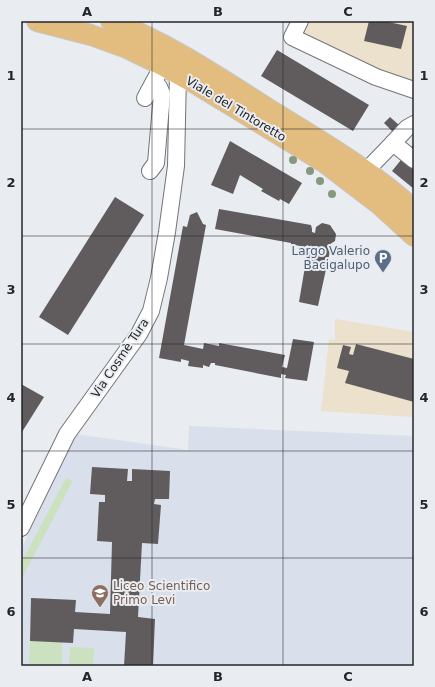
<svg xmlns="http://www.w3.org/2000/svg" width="435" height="687" font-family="'DejaVu Sans',sans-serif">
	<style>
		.commercial { fill: #ebe1cc }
		.built { fill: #d9e0eb }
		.green { fill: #cbe1c0 }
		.building { fill: #605c5d }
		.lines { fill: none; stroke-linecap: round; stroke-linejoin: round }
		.minor-casing { stroke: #737579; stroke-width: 18 }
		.major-casing { stroke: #c6c7c7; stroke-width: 22 }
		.minor { stroke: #fff; stroke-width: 16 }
		.major { stroke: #e3bc7f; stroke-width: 20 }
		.tree { fill: #86997e }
		.grid { fill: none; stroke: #252628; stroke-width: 1; stroke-opacity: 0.55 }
		.labels { text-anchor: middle; stroke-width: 4; stroke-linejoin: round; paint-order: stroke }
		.street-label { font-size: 12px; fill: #252628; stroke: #e9ecf0 }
		.service-label { font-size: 12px; fill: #4e5e75; stroke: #e9ecf0; text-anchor: end }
		.education-label { font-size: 12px; fill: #785e54; stroke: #e9ecf0; text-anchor: start }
		.neatline { fill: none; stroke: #252628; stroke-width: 1.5 }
		.grid-label { font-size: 13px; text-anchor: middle; font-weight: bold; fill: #252628 }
	</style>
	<rect width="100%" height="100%" fill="#e9ecf0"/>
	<!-- commercial -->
	<g class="commercial">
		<polygon points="295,21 414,21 414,98 287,39"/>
		<polygon points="335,319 414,332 414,417 321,411 329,339 335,340"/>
	</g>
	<!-- built -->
	<polygon class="built" points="189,426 414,436 414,666 21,666 21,550 75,434 188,450"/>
	<!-- green -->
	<g class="green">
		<polygon points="66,478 73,481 21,580 21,563"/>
		<polygon points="30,641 62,642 62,666 29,666"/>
		<polygon points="70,647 94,648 93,666 69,666"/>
	</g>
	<!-- building -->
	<g class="building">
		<polygon points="369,21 384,21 407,26 401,49 364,41"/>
		<polygon points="277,50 369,105 353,131 261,76"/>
		<polygon points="390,117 399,125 393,132 384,123"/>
		<polygon points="230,141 302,183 289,204 280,199 279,201 261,191 263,189 240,175 233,194 211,185"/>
		<polygon points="414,144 414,189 392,171"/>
		<polygon points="115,197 144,215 68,335 39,317"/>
		<polygon points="219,209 311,225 312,229 312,232 315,233 316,227 322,223 330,225 336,234 335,241 327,246 330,251 318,306 299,302 308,249 310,249 308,245 304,247 291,244 291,243 215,229"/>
		<polygon points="197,212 203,224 206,225 184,345 203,349 204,343 219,346 219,343 285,355 282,367 287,368 293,339 314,342 307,381 285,378 286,375 281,374 281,378 215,365 215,363 211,363 209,367 203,365 203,368 188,366 189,361 181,359 181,362 159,358 183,226 187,227 190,215"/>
		<polygon points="356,344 414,359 414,402 345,383 349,371 337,368 343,345 351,347 349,354 353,355"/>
		<polygon points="21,384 44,397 22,432 21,431"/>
		<polygon points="92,467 128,469 127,481 132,481 132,469 170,471 169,499 155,499 154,504 161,505 158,544 142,543 138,617 155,619 153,666 124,666 126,632 74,629 73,643 30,641 31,598 76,600 75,612 110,614 112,542 97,541 99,502 105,502 105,495 90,494"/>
	</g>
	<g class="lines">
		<defs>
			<g id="minor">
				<polyline points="300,21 292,37 376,77 414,90"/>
				<polyline points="145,98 158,74"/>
				<polyline points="393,143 407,128 414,124"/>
				<polyline points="150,171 156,163 162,94 159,87 154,82"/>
				<polyline points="366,171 393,143 414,160"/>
				<polyline points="21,528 67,434 139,334 151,311 159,278 167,232 176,166 178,74"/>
			</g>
			<g id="major">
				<polyline points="37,21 91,35 127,48 162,65 198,85 324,162 379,204 414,236"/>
				<path d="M111,21C168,43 218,77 270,110C320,141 371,170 414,210"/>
			</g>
		</defs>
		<!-- minor casing -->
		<use href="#minor" class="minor-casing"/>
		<!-- major casing -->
		<use href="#major" class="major-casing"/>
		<!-- minor -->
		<use href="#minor" class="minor"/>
		<!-- major -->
		<use href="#major" class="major"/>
	</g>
	<!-- trees -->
	<g class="tree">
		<circle cx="293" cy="160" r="4"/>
		<circle cx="310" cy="171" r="4"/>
		<circle cx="320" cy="181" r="4"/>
		<circle cx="332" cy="194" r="4"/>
	</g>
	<!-- grid -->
	<path class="grid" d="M152,21V666M283,21V666M21,129H414M21,236H414M21,344H414M21,451H414M21,558H414"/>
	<!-- icons -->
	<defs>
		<symbol id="parking-pin" viewBox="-11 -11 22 30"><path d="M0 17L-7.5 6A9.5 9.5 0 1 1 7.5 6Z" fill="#5c6f8a" stroke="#e9ecf0"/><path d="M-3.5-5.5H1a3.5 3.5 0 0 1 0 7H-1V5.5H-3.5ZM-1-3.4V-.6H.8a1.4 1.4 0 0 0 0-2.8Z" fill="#fff"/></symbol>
		<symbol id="school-pin" viewBox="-11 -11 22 30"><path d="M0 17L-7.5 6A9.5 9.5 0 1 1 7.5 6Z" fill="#8d6e63" stroke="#e9ecf0"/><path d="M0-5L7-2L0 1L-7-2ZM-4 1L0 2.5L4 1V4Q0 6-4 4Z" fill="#fff"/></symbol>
	</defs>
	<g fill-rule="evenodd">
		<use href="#parking-pin" x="373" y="248" width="20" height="27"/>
		<use href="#school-pin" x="90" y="583" width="20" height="27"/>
	</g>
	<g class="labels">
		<!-- street labels -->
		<g class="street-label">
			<text transform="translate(236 109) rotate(31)" y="4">Viale del Tintoretto</text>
			<text transform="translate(120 358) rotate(-56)" y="4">Via Cosmè Tura</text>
		</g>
		<!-- service labels -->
		<g class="service-label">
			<text x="370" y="255">Largo Valerio<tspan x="370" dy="14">Bacigalupo</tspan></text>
		</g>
		<!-- education labels -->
		<g class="education-label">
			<text x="113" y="590">Liceo Scientifico<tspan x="113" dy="14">Primo Levi</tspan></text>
		</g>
	</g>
	<!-- border -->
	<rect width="435" height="687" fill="none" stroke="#e9ecf0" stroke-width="44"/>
	<rect x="22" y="22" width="391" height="643" class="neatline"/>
	<g class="grid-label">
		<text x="87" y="16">A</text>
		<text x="218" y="16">B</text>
		<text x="348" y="16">C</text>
		<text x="11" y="80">1</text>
		<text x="424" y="80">1</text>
		<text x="11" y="187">2</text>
		<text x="424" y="187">2</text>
		<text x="11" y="294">3</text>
		<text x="424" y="294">3</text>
		<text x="11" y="402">4</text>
		<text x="424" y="402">4</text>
		<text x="11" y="509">5</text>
		<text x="424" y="509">5</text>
		<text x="11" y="616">6</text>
		<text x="424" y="616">6</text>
		<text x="87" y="681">A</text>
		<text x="218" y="681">B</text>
		<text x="348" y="681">C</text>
	</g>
</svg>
